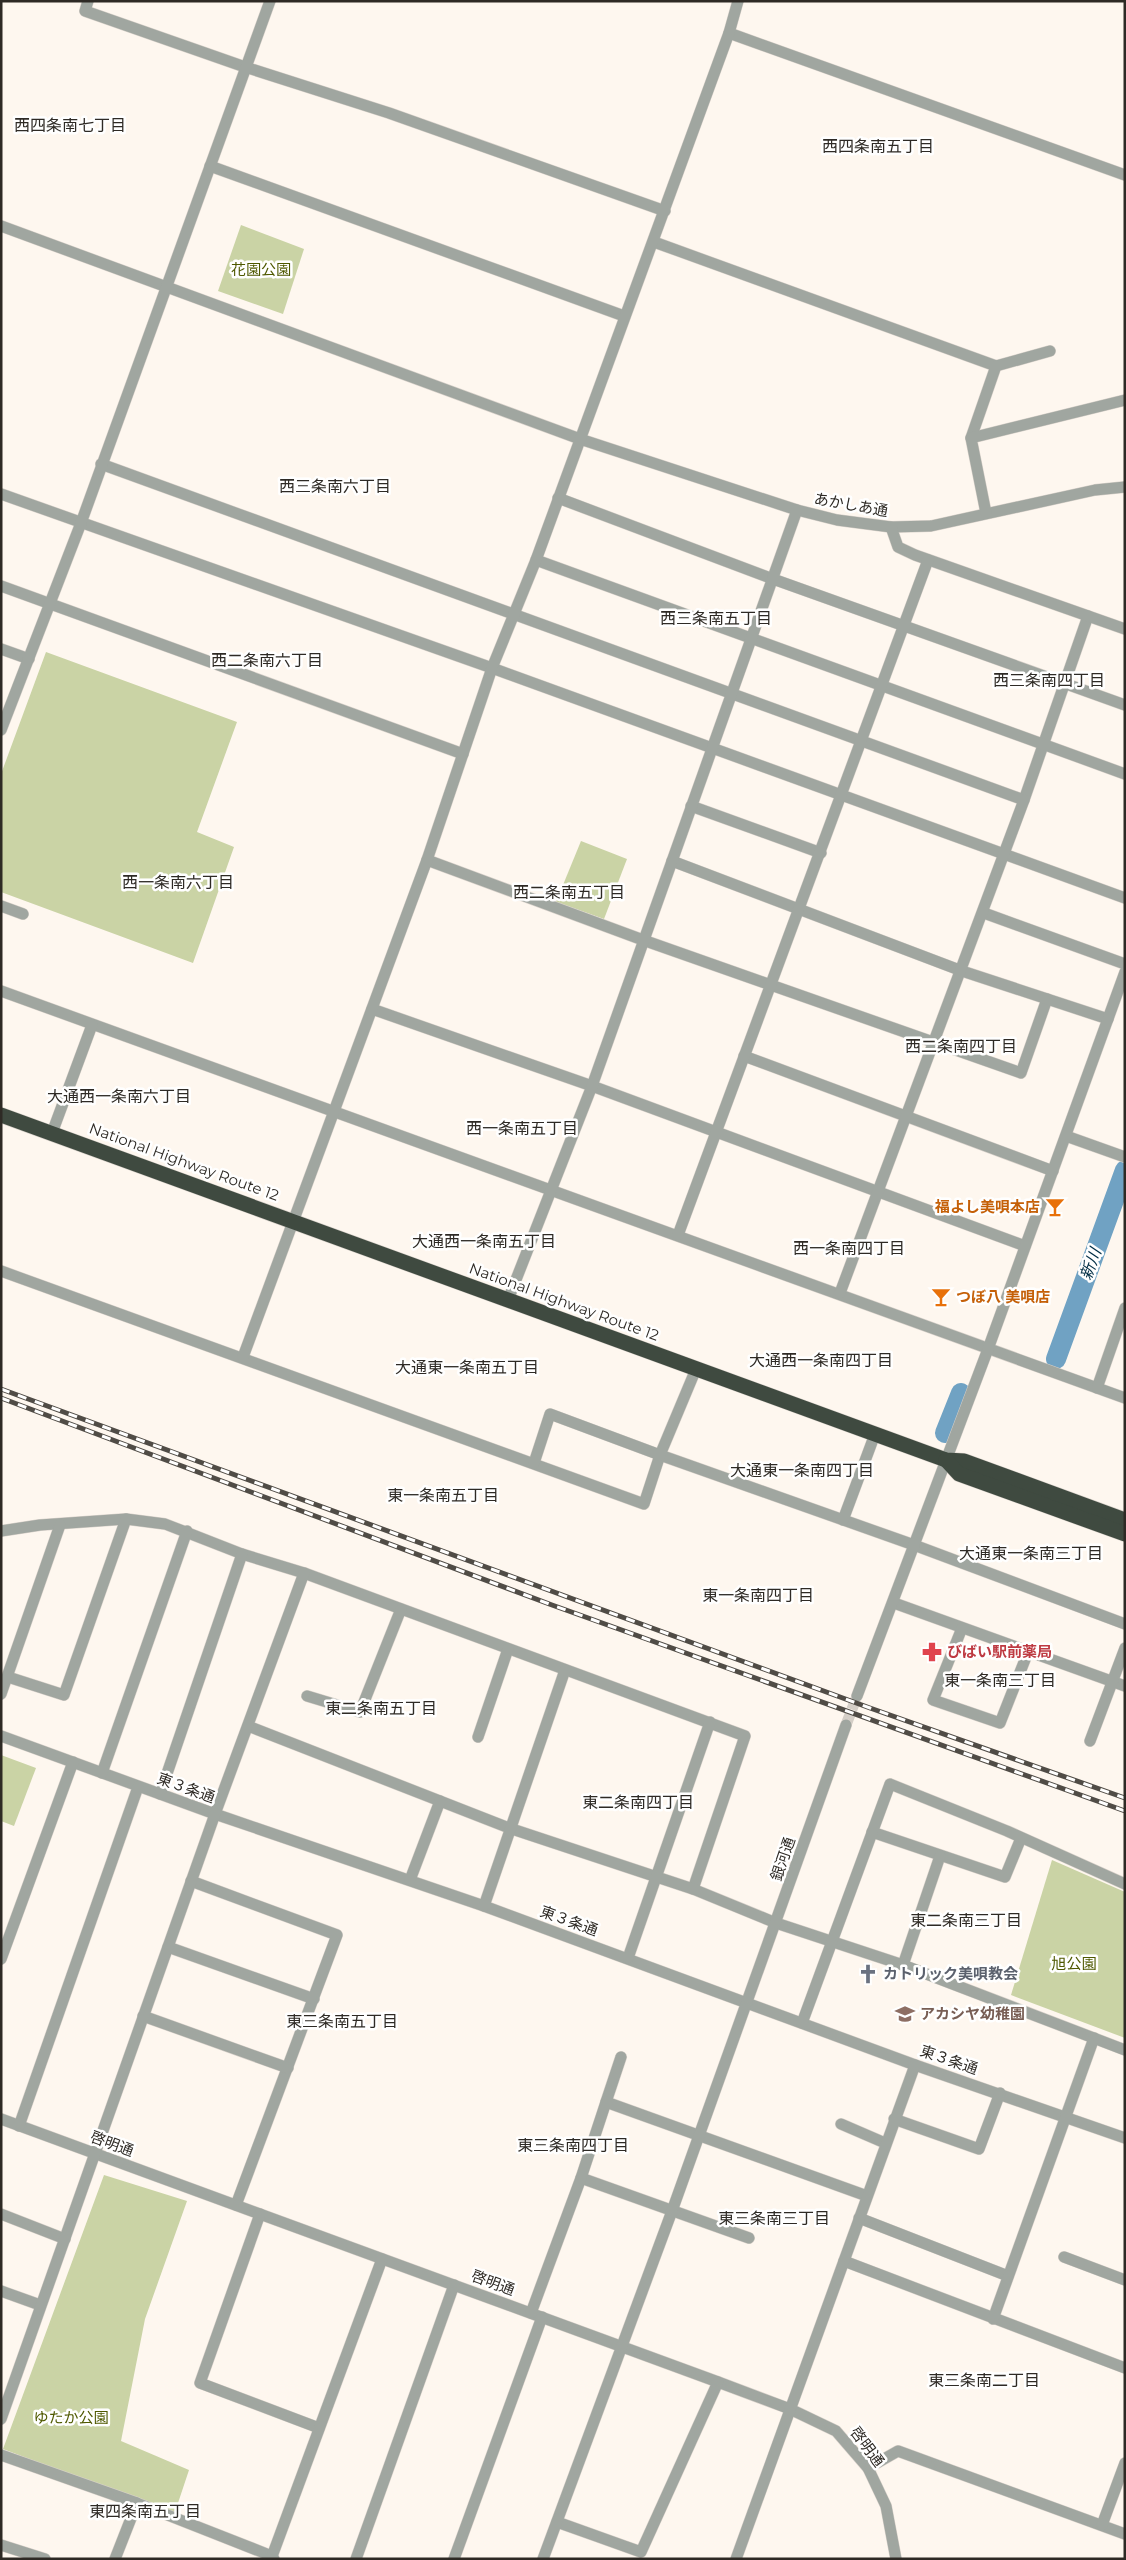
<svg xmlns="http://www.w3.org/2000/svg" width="1126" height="2560" font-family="Montserrat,'Noto Sans JP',sans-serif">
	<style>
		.green { fill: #cad3a5 }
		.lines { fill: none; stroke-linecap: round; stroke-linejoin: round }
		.river { stroke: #70a2c3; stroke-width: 20 }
		.minor-tunnel { stroke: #d4cec7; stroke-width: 11; stroke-dasharray: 11 5.5; stroke-linecap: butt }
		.minor-casing { stroke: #d9d2cb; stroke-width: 12 }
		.highway-casing { stroke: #d9d2cb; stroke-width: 16 }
		.minor { stroke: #a0a6a0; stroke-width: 11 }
		.highway { stroke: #3f4a40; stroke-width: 15 }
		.rail-casing { stroke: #504c46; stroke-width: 5 }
		.rail { stroke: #fff; stroke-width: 3; stroke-dasharray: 9; stroke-linecap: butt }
		.labels { text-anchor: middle; stroke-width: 5; stroke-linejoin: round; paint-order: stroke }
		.park-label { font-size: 15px; fill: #4f5900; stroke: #fff }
		.street-label { font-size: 15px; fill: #2e2a25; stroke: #fff }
		.food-label { font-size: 15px; font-weight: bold; fill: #c56008; stroke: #fff; text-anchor: end }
		.health-label { font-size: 15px; font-weight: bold; fill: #be3a42; stroke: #fff; text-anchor: start }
		.worship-label { font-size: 15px; font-weight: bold; fill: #5b616d; stroke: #fff; text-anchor: start }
		.education-label { font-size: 15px; font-weight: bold; fill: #785e54; stroke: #fff; text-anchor: start }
		.neighbourhood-label { font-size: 16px; fill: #2e2a25; stroke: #fff }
		.water-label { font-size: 16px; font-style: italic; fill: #012d44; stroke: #fff }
	</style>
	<rect width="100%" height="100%" fill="#fef7ef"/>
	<!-- green -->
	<g class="green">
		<polygon points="241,225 304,249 283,314 218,291"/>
		<polygon points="46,652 237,722 197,832 234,847 193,963 1,892 1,774"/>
		<polygon points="581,841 627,859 604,919 556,902"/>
		<polygon points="1,1755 36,1768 14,1826 1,1821"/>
		<polygon points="1052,1860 1125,1892 1125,2038 1011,1995"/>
		<polygon points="104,2175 187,2201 145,2319 121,2441 189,2470 174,2515 3,2449"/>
	</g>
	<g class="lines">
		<!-- river -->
		<g class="river">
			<polyline points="1056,1359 1125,1170"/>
			<polyline points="945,1433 961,1393"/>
		</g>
		<!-- minor-tunnel -->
		<polyline class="minor-tunnel" points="846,1725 857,1696"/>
		<defs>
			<g id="minor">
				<polyline points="88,1 85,11 245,67 389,113 665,211"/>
				<polyline points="729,33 1125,175"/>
				<polyline points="210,166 624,316"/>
				<polyline points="1,226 580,439 797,510 837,520 891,527 931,526 1095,490 1125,487"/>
				<polyline points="654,242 996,366"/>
				<polyline points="971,438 996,366 1050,351"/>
				<polyline points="101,464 1024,800 1088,616"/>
				<polyline points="1,494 492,668 1125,898"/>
				<polyline points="558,498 773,579 1125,705"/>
				<polyline points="986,513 971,438 1125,400"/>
				<polyline points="891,527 898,547 915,555 1125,629"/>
				<polyline points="536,560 1125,774"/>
				<polyline points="1,586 463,754"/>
				<polyline points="1,649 29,659"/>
				<polyline points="1,730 81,523 270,1"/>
				<polyline points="691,806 821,853"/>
				<polyline points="427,860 643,940 1021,1073 1047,999"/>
				<polyline points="672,861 962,971 1108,1019"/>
				<polyline points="1,906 23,914"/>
				<polyline points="984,913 1125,964"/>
				<polyline points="1,991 1125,1398"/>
				<polyline points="372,1009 592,1086 1025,1246"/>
				<polyline points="744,1056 1053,1171"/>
				<polyline points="52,1133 92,1025"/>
				<polyline points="1066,1136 1125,1157"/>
				<polyline points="678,1235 928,560"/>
				<polyline points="1,1271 644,1504 660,1455 914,1545 1125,1624"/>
				<polyline points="840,1293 1024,800"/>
				<polyline points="508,1300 592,1086 797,510"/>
				<polyline points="243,1357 427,860 492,668 536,560 729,33 738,1"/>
				<polyline points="1097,1388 1125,1308"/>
				<polyline points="534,1463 550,1414 660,1455 696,1369"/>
				<polyline points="843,1520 875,1434"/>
				<polyline points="1,1531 40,1525 126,1519 165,1524 242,1554 304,1573 745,1736 693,1889"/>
				<polyline points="894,1603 1125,1686"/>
				<polyline points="962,1628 933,1700 1000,1723 1028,1652"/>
				<polyline points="8,1677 64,1695 126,1519"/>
				<polyline points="1,1694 60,1525"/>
				<polyline points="307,1696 360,1712 401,1609"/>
				<polyline points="857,1696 988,1349 1125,972"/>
				<polyline points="248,1726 509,1828 693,1889 776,1923 903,1965 1125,2050"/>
				<polyline points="1,1736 215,1814 484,1906 915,2065 1125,2138"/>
				<polyline points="478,1737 508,1649"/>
				<polyline points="1090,1741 1125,1648"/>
				<polyline points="102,1773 187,1531"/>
				<polyline points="160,1794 242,1554"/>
				<polyline points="872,1832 1005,1877 1021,1838"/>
				<polyline points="410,1880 440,1801"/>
				<polyline points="191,1881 337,1935 236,2205"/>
				<polyline points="484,1906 565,1670"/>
				<polyline points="168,1947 314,1999"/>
				<polyline points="628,1958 710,1722"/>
				<polyline points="1,1959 73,1762"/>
				<polyline points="903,1965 940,1856"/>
				<polyline points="143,2016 288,2068"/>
				<polyline points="802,2023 890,1784 1007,1831 1125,1884"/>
				<polyline points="606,2102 621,2057"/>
				<polyline points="1,2119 718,2382 790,2409 836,2431 868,2468 886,2506 896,2559"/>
				<polyline points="894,2119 979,2149 1000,2093"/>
				<polyline points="841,2124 885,2143"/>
				<polyline points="19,2126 138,1787"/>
				<polyline points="581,2178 749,2238"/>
				<polyline points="1,2214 65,2239"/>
				<polyline points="260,2214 200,2383 319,2428"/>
				<polyline points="859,2218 1008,2276"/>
				<polyline points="1064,2257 1125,2280"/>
				<polyline points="844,2261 1125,2368"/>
				<polyline points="1,2291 40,2305"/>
				<polyline points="531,2313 581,2178 606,2102 867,2196"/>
				<polyline points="993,2319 1094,2038"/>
				<polyline points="1,2419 215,1814 304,1573"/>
				<polyline points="1,2455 137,2503 272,2556 274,2559"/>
				<polyline points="868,2468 898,2451 1125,2534"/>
				<polyline points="557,2522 641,2552 718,2382"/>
				<polyline points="1102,2525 1125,2463"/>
				<polyline points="1,2545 45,2559"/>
				<polyline points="115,2559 137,2503"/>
				<polyline points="271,2559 382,2259"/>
				<polyline points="356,2559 454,2285"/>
				<polyline points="454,2559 542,2317"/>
				<polyline points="543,2559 672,2211 846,1725"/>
				<polyline points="736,2559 915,2065"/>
			</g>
			<g id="highway">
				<polyline points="1,1115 946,1460 964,1461 1125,1520"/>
				<polyline points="946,1460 959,1474 1125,1534"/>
			</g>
		</defs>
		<!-- minor casing -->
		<use href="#minor" class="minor-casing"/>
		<!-- highway casing -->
		<use href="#highway" class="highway-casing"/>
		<!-- minor -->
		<use href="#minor" class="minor"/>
		<!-- highway -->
		<use href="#highway" class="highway"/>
		<defs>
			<g id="rail">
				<polyline points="1,1389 870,1708 1125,1798"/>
				<polyline points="1,1398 552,1605 1125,1811"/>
			</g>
		</defs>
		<!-- rail casing -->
		<use href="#rail" class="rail-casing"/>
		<!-- rail -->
		<use href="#rail" class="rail"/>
	</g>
	<!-- icons -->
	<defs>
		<symbol id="bar-bare" viewBox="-9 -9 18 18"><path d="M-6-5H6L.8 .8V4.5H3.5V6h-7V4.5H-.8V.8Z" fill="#e8710a" stroke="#fff" stroke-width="2.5" paint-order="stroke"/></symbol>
		<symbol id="pharmacy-bare" viewBox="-9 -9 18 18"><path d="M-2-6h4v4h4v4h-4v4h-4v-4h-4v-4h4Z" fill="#e0444e" stroke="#fff" stroke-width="2.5" paint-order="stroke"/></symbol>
		<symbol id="church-bare" viewBox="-9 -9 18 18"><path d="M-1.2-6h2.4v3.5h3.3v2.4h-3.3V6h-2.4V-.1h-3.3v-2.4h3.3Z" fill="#6b7280" stroke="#fff" stroke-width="2.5" paint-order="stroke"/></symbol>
		<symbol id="school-bare" viewBox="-9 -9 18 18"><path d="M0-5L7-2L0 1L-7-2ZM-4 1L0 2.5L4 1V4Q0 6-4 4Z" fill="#8d6e63" stroke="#fff" stroke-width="2.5" paint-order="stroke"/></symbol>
	</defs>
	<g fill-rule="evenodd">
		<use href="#bar-bare" x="1041" y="1193" width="28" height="28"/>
		<use href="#bar-bare" x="927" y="1283" width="28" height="28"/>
		<use href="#pharmacy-bare" x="918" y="1638" width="28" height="28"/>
		<use href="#church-bare" x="854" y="1960" width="28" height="28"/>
		<use href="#school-bare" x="891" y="2000" width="28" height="28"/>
	</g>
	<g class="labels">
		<!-- park labels -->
		<g class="park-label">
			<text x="261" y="275">花園公園</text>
			<text x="1074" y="1969">旭公園</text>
			<text x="71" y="2423">ゆたか公園</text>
		</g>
		<!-- street labels -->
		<g class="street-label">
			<text transform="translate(851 505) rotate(10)" y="5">あかしあ通</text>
			<text transform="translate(184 1162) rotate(20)" y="5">National Highway Route 12</text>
			<text transform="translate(564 1302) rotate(20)" y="5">National Highway Route 12</text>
			<text transform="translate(186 1788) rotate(20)" y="5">東３条通</text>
			<text transform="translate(783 1859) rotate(-71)" y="5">銀河通</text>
			<text transform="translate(569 1921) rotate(20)" y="5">東３条通</text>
			<text transform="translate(949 2060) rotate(19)" y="5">東３条通</text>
			<text transform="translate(112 2144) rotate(20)" y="5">啓明通</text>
			<text transform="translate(493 2283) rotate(20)" y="5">啓明通</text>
			<text transform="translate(867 2447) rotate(53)" y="5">啓明通</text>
		</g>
		<!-- food labels -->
		<g class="food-label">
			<text x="1040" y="1212">福よし美唄本店</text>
			<text x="956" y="1302" text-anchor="start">つぼ八 美唄店</text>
		</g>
		<!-- health labels -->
		<g class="health-label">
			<text x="947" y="1657">びばい駅前薬局</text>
		</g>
		<!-- worship labels -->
		<g class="worship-label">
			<text x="883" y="1979">カトリック美唄教会</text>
		</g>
		<!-- education labels -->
		<g class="education-label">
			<text x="920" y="2019">アカシヤ幼稚園</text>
		</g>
		<!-- neighbourhood labels -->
		<g class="neighbourhood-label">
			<text x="70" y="131">西四条南七丁目</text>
			<text x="878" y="152">西四条南五丁目</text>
			<text x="335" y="492">西三条南六丁目</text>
			<text x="716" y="624">西三条南五丁目</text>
			<text x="267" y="666">西二条南六丁目</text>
			<text x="1049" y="686">西三条南四丁目</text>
			<text x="178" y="888">西一条南六丁目</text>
			<text x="569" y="898">西二条南五丁目</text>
			<text x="961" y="1052">西二条南四丁目</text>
			<text x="119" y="1102">大通西一条南六丁目</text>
			<text x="522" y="1134">西一条南五丁目</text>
			<text x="484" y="1247">大通西一条南五丁目</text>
			<text x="849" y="1254">西一条南四丁目</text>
			<text x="821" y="1366">大通西一条南四丁目</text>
			<text x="467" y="1373">大通東一条南五丁目</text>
			<text x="802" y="1476">大通東一条南四丁目</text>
			<text x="443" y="1501">東一条南五丁目</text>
			<text x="1031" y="1559">大通東一条南三丁目</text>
			<text x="758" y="1601">東一条南四丁目</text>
			<text x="1000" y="1686">東一条南三丁目</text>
			<text x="381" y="1714">東二条南五丁目</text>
			<text x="638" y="1808">東二条南四丁目</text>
			<text x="966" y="1926">東二条南三丁目</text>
			<text x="342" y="2027">東三条南五丁目</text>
			<text x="573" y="2151">東三条南四丁目</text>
			<text x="774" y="2224">東三条南三丁目</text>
			<text x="984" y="2386">東三条南二丁目</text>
			<text x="145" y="2517">東四条南五丁目</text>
		</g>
		<!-- water labels -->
		<g class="water-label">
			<text transform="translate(1090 1264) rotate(-70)" y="6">新川</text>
		</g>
	</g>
	<!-- border -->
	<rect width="1126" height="2560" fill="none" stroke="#2e2a25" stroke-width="5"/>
</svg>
